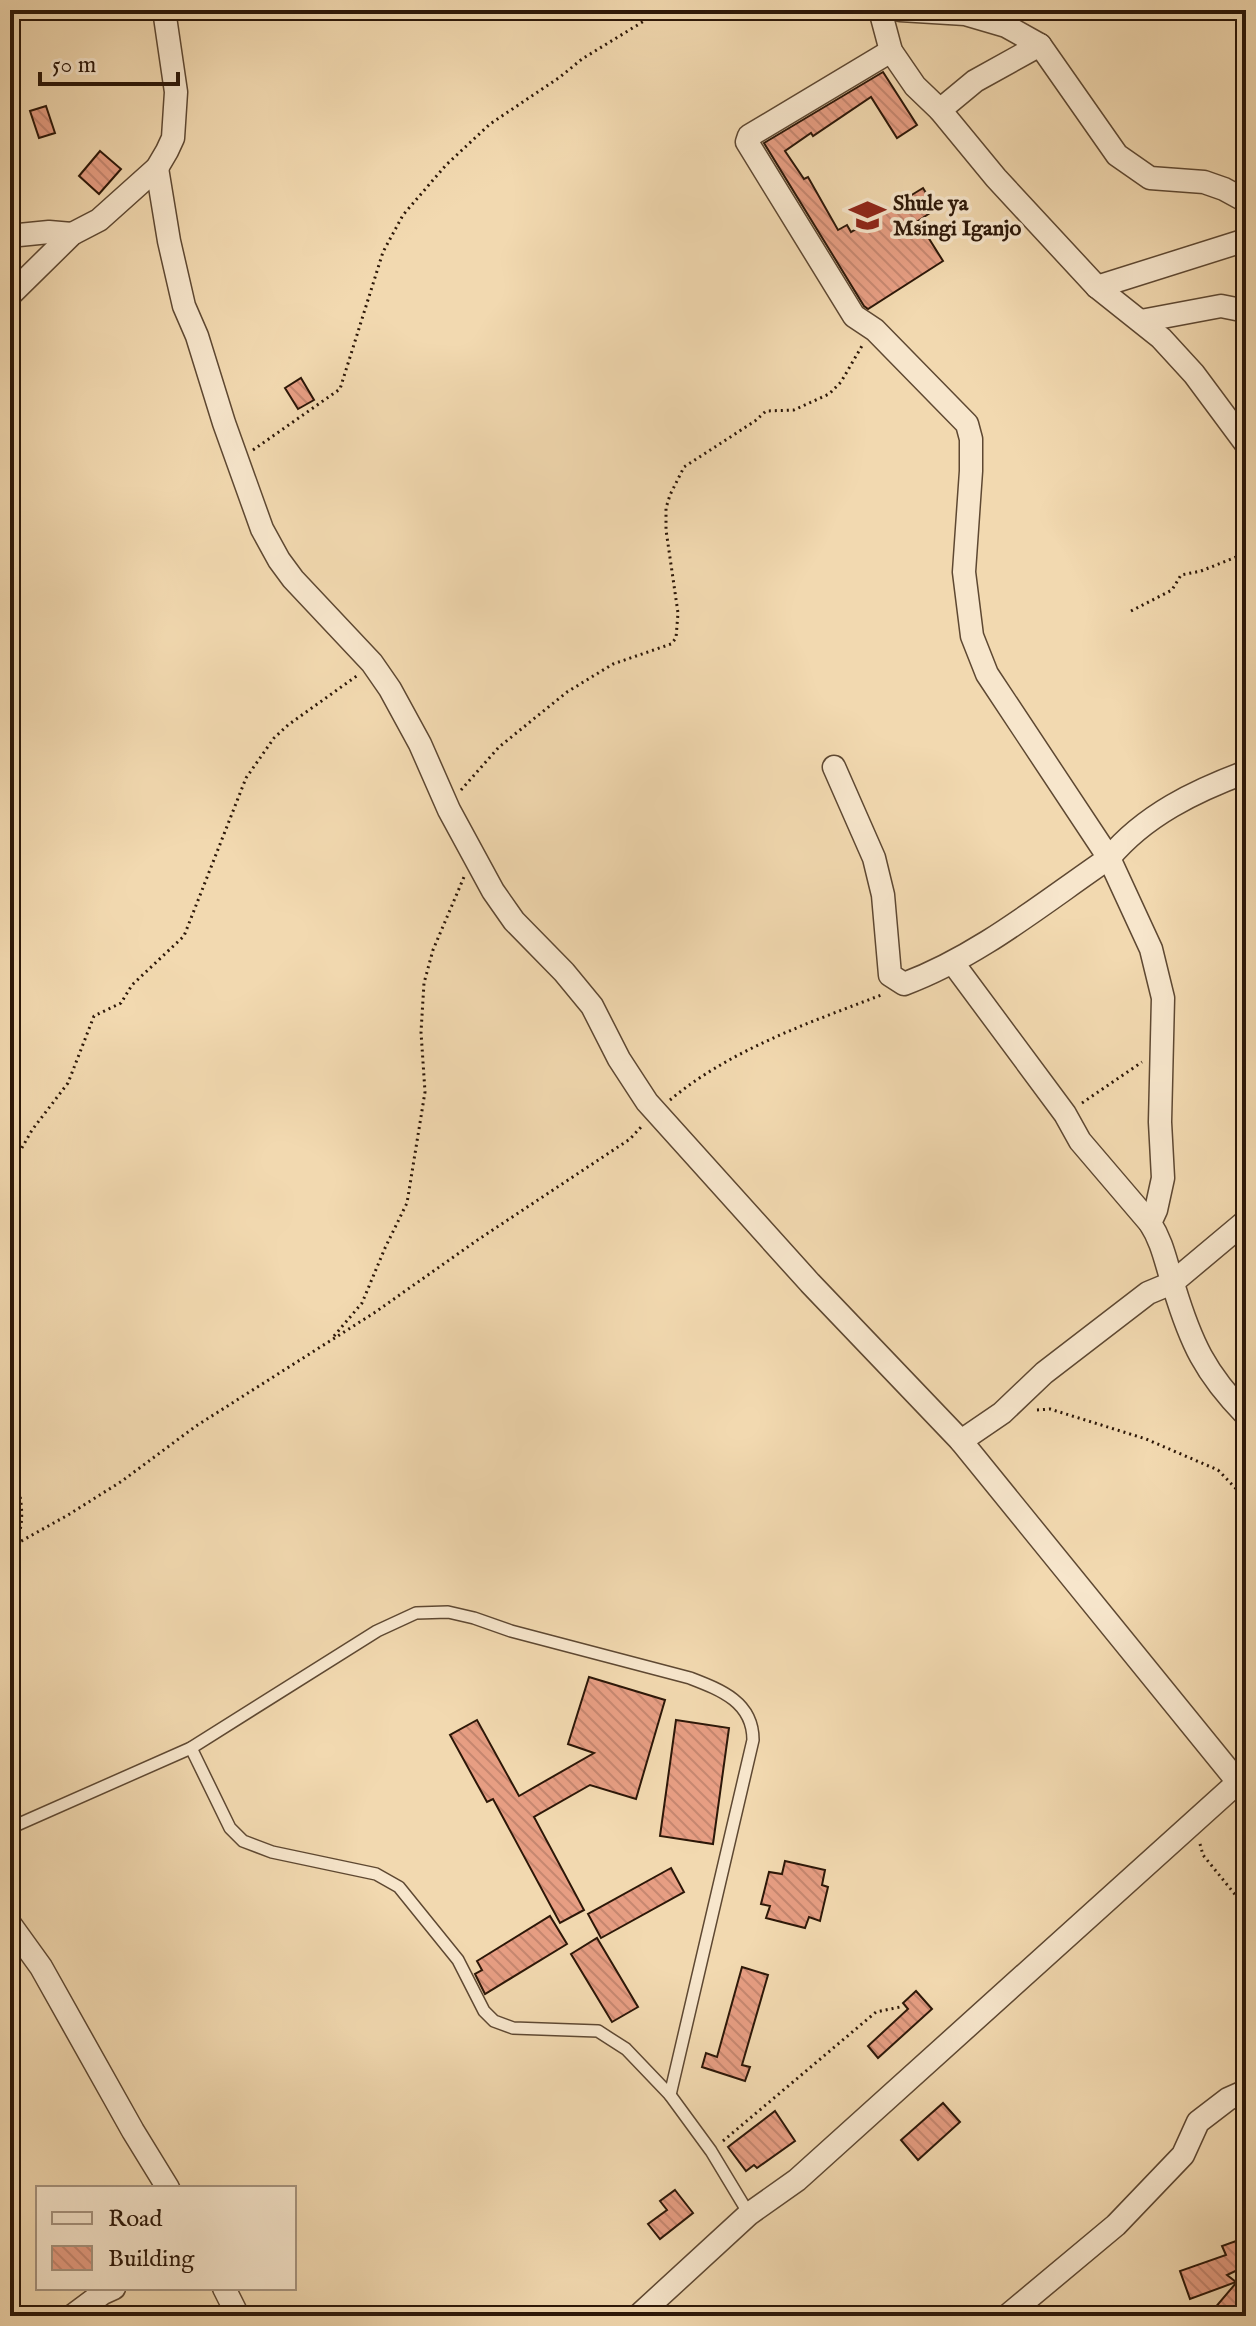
<svg xmlns="http://www.w3.org/2000/svg" width="1256" height="2326" font-family="'IM FELL English',serif">
	<style>
		.lines { fill: none; stroke-linecap: round; stroke-linejoin: round }
		.stream { stroke: #6f786d; stroke-width: 6 }
		.building { fill: url(#building-back-hatch); stroke: #2c1708; stroke-width: 2 }
		.service-casing { stroke: #5e4832; stroke-width: 14 }
		.minor-casing { stroke: #5e4832; stroke-width: 25 }
		.path { stroke: #2c1708; stroke-width: 3; stroke-dasharray: 2 4; stroke-linecap: butt }
		.service { stroke: #f7e6cc; stroke-width: 11 }
		.minor { stroke: #f7e6cc; stroke-width: 22 }
		.labels { text-anchor: middle; stroke-width: 7; stroke-linejoin: round; paint-order: stroke }
		.poi-label { font-size: 22px; font-weight: bold; fill: #2c1708; stroke: #f7e6cc; text-anchor: start }
	</style>
	<defs>
		<pattern id="building-back-hatch" width="6" height="6" patternUnits="userSpaceOnUse" patternTransform="scale(2)"><rect width="6" height="6" fill="#e79e83"/><path d="M-1 5l2 2M0 0l6 6M5-1l2 2" fill="none" stroke="#c68770"/></pattern>
	</defs>
	<rect width="100%" height="100%" fill="#f2d9b0"/>
	<filter id="stains"><feTurbulence type="fractalNoise" baseFrequency=".0025" numOctaves="4"/><feColorMatrix values="0 0 0 0 .2 0 0 0 0 .09 0 0 0 0 .02 0 0 0 .5 -.17"/></filter>
	<radialGradient id="worn" r=".72"><stop offset=".6" stop-color="#630" stop-opacity="0"/><stop offset="1" stop-color="#630" stop-opacity=".3"/></radialGradient>
	<g class="lines">
		<!-- stream -->
		<polyline class="stream" points="10,18 24,10"/>
	</g>
	<!-- building -->
	<g class="building">
		<polygon points="883,72 917,125 897,138 871,97 813,136 811,133 785,151 804,179 808,177 838,230 847,225 851,232 923,188 936,209 918,221 943,261 868,309 864,306 764,143"/>
		<polygon points="46,106 55,133 39,138 30,111"/>
		<polygon points="100,151 121,169 99,194 79,176"/>
		<polygon points="301,378 314,400 298,409 285,388"/>
		<polygon points="589,1677 665,1700 636,1799 590,1785 534,1817 584,1910 560,1923 493,1799 487,1802 450,1735 477,1720 519,1796 594,1753 568,1744"/>
		<polygon points="676,1720 729,1728 713,1844 660,1836"/>
		<polygon points="785,1861 825,1870 822,1885 828,1887 820,1921 809,1917 805,1928 766,1918 770,1906 761,1904 769,1872 782,1874"/>
		<polygon points="671,1868 684,1892 601,1938 588,1914"/>
		<polygon points="550,1916 567,1944 485,1994 475,1974 482,1970 477,1961"/>
		<polygon points="597,1938 638,2007 612,2022 571,1954"/>
		<polygon points="742,1967 768,1975 742,2065 750,2067 745,2081 702,2067 706,2053 717,2057"/>
		<polygon points="916,1991 932,2009 878,2058 868,2046 908,2009 903,2003"/>
		<polygon points="943,2103 960,2122 918,2160 901,2140"/>
		<polygon points="775,2111 795,2141 757,2168 754,2165 746,2171 728,2147"/>
		<polygon points="675,2190 693,2213 660,2239 648,2224 667,2210 660,2201"/>
		<polygon points="1236,2241 1246,2266 1227,2275 1236,2282 1190,2299 1180,2271 1226,2255 1222,2246"/>
		<polygon points="1236,2283 1246,2291 1246,2303 1235,2316 1208,2316"/>
	</g>
	<g class="lines">
		<defs>
			<g id="service">
				<polyline points="191,1748 230,1828 243,1841 272,1852 376,1874 399,1887 458,1960 484,2011 494,2021 513,2028 598,2031 626,2049 670,2095 711,2151 749,2214"/>
				<path d="M10,1828L191,1748L377,1631L416,1613L448,1612L474,1618L511,1631L690,1678C721,1690 753,1702 753,1740L670,2095"/>
			</g>
			<g id="minor">
				<polyline points="880,10 891,51 915,86 940,110 996,178 1097,287 1161,338 1194,374 1246,444"/>
				<polyline points="900,10 965,14 1006,26 1040,45 1117,155 1150,178 1204,182 1224,189 1246,201"/>
				<polyline points="940,110 975,81 1040,45"/>
				<polyline points="157,168 169,241 184,306 197,336 224,423 262,529 279,560 293,579 372,663 390,689 420,744 449,810 493,891 514,921 564,972 592,1006 619,1059 647,1102 810,1283 961,1441 1238,1782"/>
				<polyline points="19,235 49,232 72,234"/>
				<polyline points="1097,287 1246,240"/>
				<polyline points="10,295 72,234 99,220 157,168 167,151 173,138 176,92 164,10"/>
				<polyline points="1141,321 1221,306 1246,311"/>
				<path d="M834,767L874,858L883,895L890,975L904,984C979,956 1043,903 1109,858L987,674L972,636L964,572L971,471V439L967,424L875,330L854,316L747,142L749,136L891,51"/>
				<path d="M1246,772C1195,791 1145,815 1109,858L1151,949L1163,998L1160,1122L1163,1178L1156,1210L1150,1223C1163,1243 1166,1264 1174,1287C1191,1343 1205,1373 1246,1415"/>
				<polyline points="953,963 1065,1114 1080,1141 1150,1223"/>
				<polyline points="961,1441 1002,1413 1044,1373 1148,1293 1172,1283 1246,1221"/>
				<polyline points="10,1924 41,1967 133,2131 168,2188"/>
				<polyline points="224,2288 238,2316"/>
				<polyline points="72,2316 103,2293 114,2288"/>
				<polyline points="638,2316 749,2214 797,2180 1246,1775"/>
				<polyline points="1007,2316 1116,2225 1183,2155 1198,2122 1228,2099 1246,2091"/>
			</g>
		</defs>
		<!-- service casing -->
		<use href="#service" class="service-casing"/>
		<!-- minor casing -->
		<use href="#minor" class="minor-casing"/>
		<!-- path -->
		<g class="path">
			<polyline points="253,450 340,389 383,252 403,215 446,165 490,124 560,77 582,59 662,10"/>
			<polyline points="1131,611 1172,590 1181,575 1201,571 1246,553"/>
			<polyline points="461,790 499,747 567,692 613,664 671,644 676,638 678,613 666,530 666,508 670,495 684,467 755,421 766,411 794,410 829,394 841,382 863,344"/>
			<path d="M670,1100C731,1049 811,1022 884,994"/>
			<polyline points="1082,1103 1142,1062"/>
			<polyline points="10,1169 32,1130 68,1083 94,1016 121,1003 132,985 184,936 246,778 274,738 288,725 358,675"/>
			<polyline points="334,1336 362,1303 385,1248 407,1203 425,1092 421,1032 424,983 433,950 464,877"/>
			<polyline points="1037,1410 1050,1409 1146,1439 1218,1470 1246,1499"/>
			<path d="M10,1450C16,1481 33,1524 10,1550"/>
			<polyline points="16,1544 68,1515 122,1481 196,1426 374,1313 479,1239 630,1139 641,1127"/>
			<polyline points="10,1607 14,1619 10,1634"/>
			<polyline points="1200,1844 1203,1855 1246,1908"/>
			<polyline points="723,2141 876,2012 900,2007"/>
		</g>
		<!-- service -->
		<use href="#service" class="service"/>
		<!-- minor -->
		<use href="#minor" class="minor"/>
	</g>
	<!-- icons -->
	<defs>
		<symbol id="school-bare" viewBox="-9 -9 18 18"><path d="M0-5L7-2L0 1L-7-2ZM-4 1L0 2.5L4 1V4Q0 6-4 4Z" fill="#8f2418" stroke="#f7e6cc" stroke-width="2.5" paint-order="stroke"/></symbol>
	</defs>
	<g fill-rule="evenodd">
		<use href="#school-bare" x="842" y="190" width="51" height="51"/>
	</g>
	<g class="labels">
		<!-- poi labels -->
		<g class="poi-label">
			<text x="893" y="210">Shule ya<tspan x="893" dy="25">Msingi Iganjo</tspan></text>
		</g>
	</g>
	<!-- margin -->
	<rect width="1256" height="2326" fill="none" stroke="#f2d9b0" stroke-width="40"/>
	<rect x="12" y="12" width="1232" height="2302" fill="none" stroke="#2c1708" stroke-width="4"/>
	<rect x="20" y="20" width="1216" height="2286" fill="none" stroke="#2c1708" stroke-width="2"/>
	<!-- legend -->
	<rect x="36" y="2186" width="260" height="104" fill="#f7e6cc" stroke="#a6937e" stroke-width="2"/>
	<rect x="52" y="2212" width="40" height="12" fill="#f7e6cc" stroke="#a6937e" stroke-width="2"/>
	<text x="108" y="2226" font-size="24" fill="#2c1708">Road</text>
	<rect x="52" y="2246" width="40" height="24" fill="url(#building-back-hatch)" stroke="#a6937e" stroke-width="2"/>
	<text x="108" y="2266" font-size="24" fill="#2c1708">Building</text>
	<!-- scale -->
	<path d="M40 72v12h138v-12" fill="none" stroke="#2c1708" stroke-width="4"/>
	<text x="52" y="72" font-size="24" fill="#2c1708" stroke="#f7e6cc" stroke-width="6" paint-order="stroke">50 m</text>
	<rect width="100%" height="100%" filter="url(#stains)"/>
	<rect width="100%" height="100%" fill="url(#worn)"/>
</svg>
